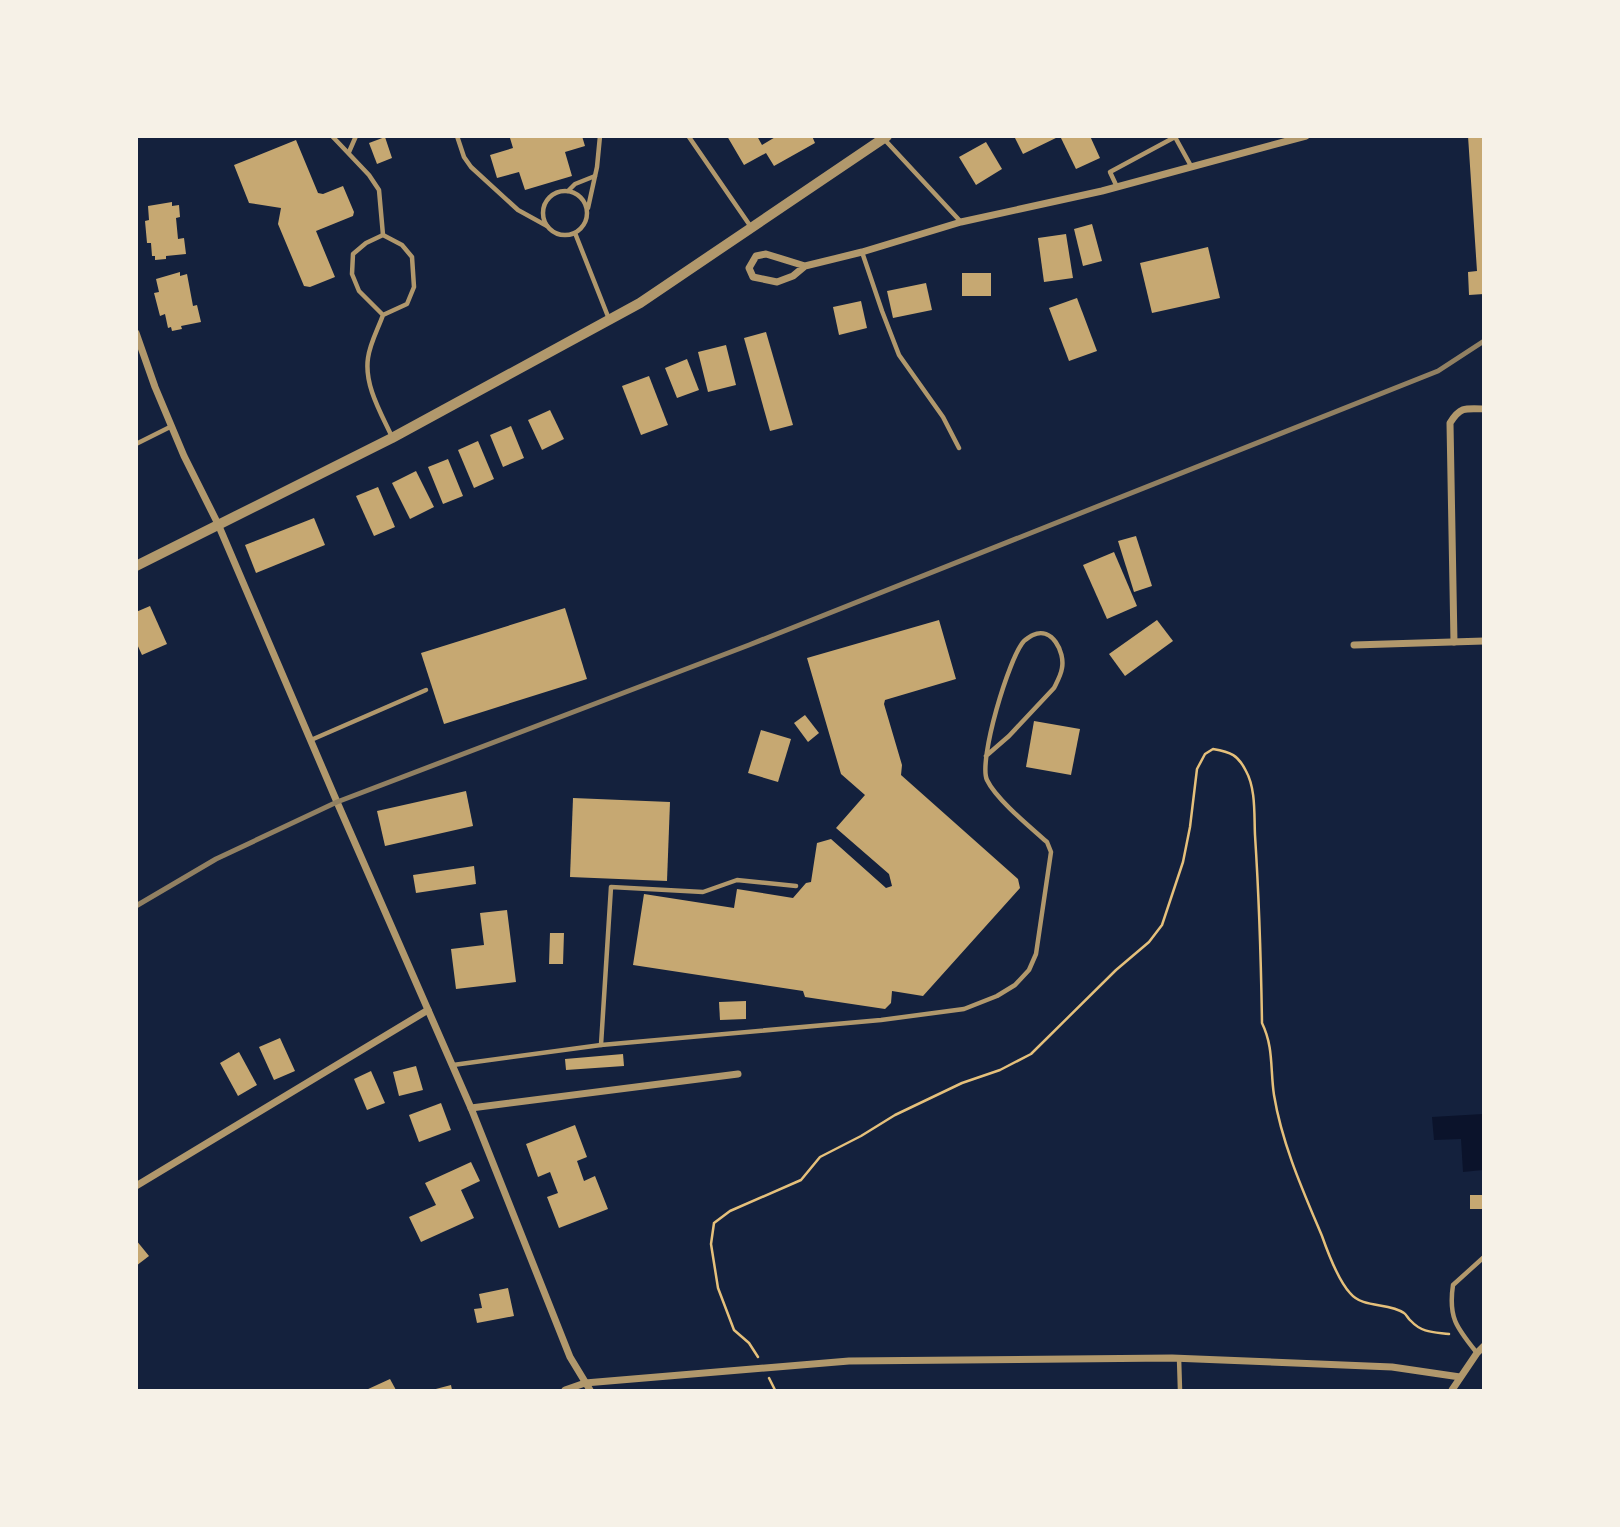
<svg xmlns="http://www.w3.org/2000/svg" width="1620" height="1527" font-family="'Roboto Condensed',sans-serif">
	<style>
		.water { fill: #0b132b }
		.building { fill: #c6a872 }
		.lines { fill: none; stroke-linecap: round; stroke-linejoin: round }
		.path { stroke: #e5c07b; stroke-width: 2.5 }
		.service { stroke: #b1986c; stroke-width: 4.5 }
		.minor { stroke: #b1986c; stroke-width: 7 }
		.tertiary { stroke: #b1986c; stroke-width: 10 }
		.rail { stroke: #918062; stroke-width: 5 }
	</style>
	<rect width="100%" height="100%" fill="#14213d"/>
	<!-- water -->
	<polygon class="water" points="1483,1114 1483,1170 1463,1172 1461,1139 1434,1140 1432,1117"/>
	<!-- building -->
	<g class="building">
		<polygon points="516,136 582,136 585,146 565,152 572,176 525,190 519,172 497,178 490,155 513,148 510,138"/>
		<polygon points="727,136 757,136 762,145 777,136 812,136 815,143 774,166 766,153 744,165"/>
		<polygon points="1014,136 1060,136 1023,154"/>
		<polygon points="1060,136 1090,136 1100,158 1076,169"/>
		<polygon points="1468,136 1484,136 1484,294 1469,295 1468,272 1477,271"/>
		<polygon points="385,137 392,158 377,164 369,143"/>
		<polygon points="296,140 318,193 323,194 343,186 354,212 353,216 316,231 335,277 310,287 304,286 278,224 281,208 249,203 234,165"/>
		<polygon points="986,142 1002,169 976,185 959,157"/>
		<polygon points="172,202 172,206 179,205 180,217 176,218 178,239 184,238 186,254 166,256 166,259 155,260 155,256 152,256 151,243 147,243 145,221 149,220 148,206"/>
		<polygon points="1092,224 1102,261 1083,266 1074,229"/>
		<polygon points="1066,234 1073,278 1044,282 1038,238"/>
		<polygon points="1208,247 1220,298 1152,313 1140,263"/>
		<polygon points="180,272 180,276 187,274 193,306 197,305 201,322 181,326 182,329 172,331 171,327 168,328 165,314 160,316 154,293 159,292 156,279"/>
		<rect x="962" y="273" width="29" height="23"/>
		<polygon points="926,283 932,310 893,318 887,291"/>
		<polygon points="1077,298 1097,351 1069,361 1049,308"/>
		<polygon points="861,301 867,328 839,335 833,307"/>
		<polygon points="766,332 793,425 770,431 744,338"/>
		<polygon points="726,345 736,385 708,392 698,352"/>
		<polygon points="687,359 699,390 677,398 665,368"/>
		<polygon points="649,376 668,425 641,435 622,386"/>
		<polygon points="550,410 564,439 542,450 528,420"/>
		<polygon points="511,426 524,458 503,467 490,435"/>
		<polygon points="478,441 494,479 474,488 458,450"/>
		<polygon points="448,459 463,496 443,504 428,467"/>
		<polygon points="416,471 434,507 410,519 392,483"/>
		<polygon points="378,487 395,527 374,536 356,496"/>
		<polygon points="314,518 325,545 256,573 245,545"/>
		<polygon points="1136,536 1152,586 1134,592 1118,541"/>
		<polygon points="1114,552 1137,606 1107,619 1083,565"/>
		<polygon points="150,606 167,644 142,655 136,642 136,612"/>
		<polygon points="565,608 587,679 444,724 421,653"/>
		<polygon points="939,620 956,679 885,700 884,704 902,765 901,775 1018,879 1020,888 923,996 892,991 891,1003 885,1009 805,997 803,991 633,965 644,894 734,908 737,889 793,898 806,883 811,882 817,843 831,839 886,888 892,886 889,874 836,828 865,795 841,774 807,658"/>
		<polygon points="1157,620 1173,641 1125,676 1109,654"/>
		<polygon points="805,715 819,733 808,742 794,723"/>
		<polygon points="1034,721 1080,729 1071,775 1026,767"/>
		<polygon points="761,730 791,739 778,782 748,773"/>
		<polygon points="466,791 473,826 385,846 377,811"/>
		<polygon points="573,798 670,802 667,881 570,877"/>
		<polygon points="474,866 476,884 416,893 413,875"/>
		<polygon points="507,910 516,982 456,989 451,949 484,945 480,913"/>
		<polygon points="550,933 564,933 563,964 549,964"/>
		<polygon points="746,1001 746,1019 720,1020 719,1002"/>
		<polygon points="280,1038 295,1071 274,1080 259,1047"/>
		<polygon points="239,1052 257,1085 238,1096 220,1063"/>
		<polygon points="623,1054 624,1066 566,1070 565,1059"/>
		<polygon points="416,1066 423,1090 399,1096 393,1072"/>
		<polygon points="371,1071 385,1103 367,1110 354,1079"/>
		<polygon points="441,1103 451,1130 419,1142 409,1115"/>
		<polygon points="575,1125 587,1157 577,1161 584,1181 595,1176 608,1209 559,1228 547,1197 558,1193 550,1172 538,1177 526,1144"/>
		<polygon points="471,1162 480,1181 461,1190 474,1218 421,1242 409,1217 436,1205 425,1183"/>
		<rect x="1470" y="1195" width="14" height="14"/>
		<polygon points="136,1240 149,1256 136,1266"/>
		<polygon points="508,1288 514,1316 477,1323 474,1309 482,1308 479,1294"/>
		<polygon points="390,1379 396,1390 366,1390"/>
		<polygon points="451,1385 452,1390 432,1390"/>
	</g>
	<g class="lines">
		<!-- path -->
		<g class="path">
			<path d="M758,1357L749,1343L734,1330L718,1288L711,1244L714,1223L730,1211L801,1180L820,1157L861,1136L895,1115L962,1083L1000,1070L1031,1054L1116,970L1149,942L1162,925L1183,862L1190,827L1197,769L1205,754L1213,749C1231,752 1238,755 1246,771C1256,789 1254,815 1255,835C1259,897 1261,960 1262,1023C1274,1048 1270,1069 1274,1095C1282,1144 1303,1191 1322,1236C1328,1253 1338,1280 1350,1293C1363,1309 1389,1302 1404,1313C1407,1315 1408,1319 1411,1321C1422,1333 1434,1332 1449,1334"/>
			<polyline points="769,1378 775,1390"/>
		</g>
		<!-- service -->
		<g class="service">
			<polyline points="332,136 369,175 379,190 383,235"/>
			<polyline points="457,136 464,157 471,167 518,210 547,226"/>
			<polyline points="689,137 751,227"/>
			<polyline points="1175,137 1191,166"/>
			<polyline points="884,139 961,222"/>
			<polyline points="349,152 356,136"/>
			<polyline points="1117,187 1110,172 1175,137"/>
			<circle cx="565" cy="213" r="22"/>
			<polyline points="568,191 575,184 595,176"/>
			<polyline points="588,208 597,167 600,136"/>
			<polyline points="575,233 609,319"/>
			<polyline points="862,252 882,311 899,355 943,417 959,448"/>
			<path d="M383,315L359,291L352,274L353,254L366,243L383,235L402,245L412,257L414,287L407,304L383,315C378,329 370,343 368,358C364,385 381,413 392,437"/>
			<polyline points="136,444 172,426"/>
			<polyline points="311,740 426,690"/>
			<path d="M601,1045L881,1020L964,1009L997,996L1015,985L1029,970L1036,954L1051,852L1047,842C1030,827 996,799 987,780C978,761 1009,657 1024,641C1025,640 1032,635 1033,635C1052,626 1065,652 1062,668C1061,675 1057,682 1054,688L1009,736L986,756"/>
			<polyline points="453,1065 601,1045 611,887 703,892 737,880 796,886"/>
			<path d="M1477,1353C1457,1328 1448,1318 1453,1285L1484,1257"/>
			<polyline points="1179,1358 1180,1390"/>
		</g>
		<!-- minor -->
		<g class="minor">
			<polyline points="805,266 766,254 756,256 749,268 753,277 777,282 793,276 805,266 862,252 961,222 1102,191 1306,136"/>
			<polyline points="136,333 155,387 184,456 218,524 337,802 471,1108 570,1357 590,1390"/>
			<path d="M1454,642L1450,423C1460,407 1465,408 1484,409"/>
			<polyline points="1354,645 1484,641"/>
			<polyline points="471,1108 738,1074"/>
			<polyline points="136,1186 428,1010"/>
			<polyline points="565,1390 585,1383 849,1361 1172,1358 1392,1367 1460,1377"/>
			<polyline points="1452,1390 1477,1353 1484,1346"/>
		</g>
		<!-- tertiary -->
		<polyline class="tertiary" points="136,566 392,438 640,303 887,136"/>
		<!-- rail -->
		<polyline class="rail" points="136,906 216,859 337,802 749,645 1438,371 1484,341"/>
	</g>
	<!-- border -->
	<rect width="1620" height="1527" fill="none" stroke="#f6f1e7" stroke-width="276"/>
</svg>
